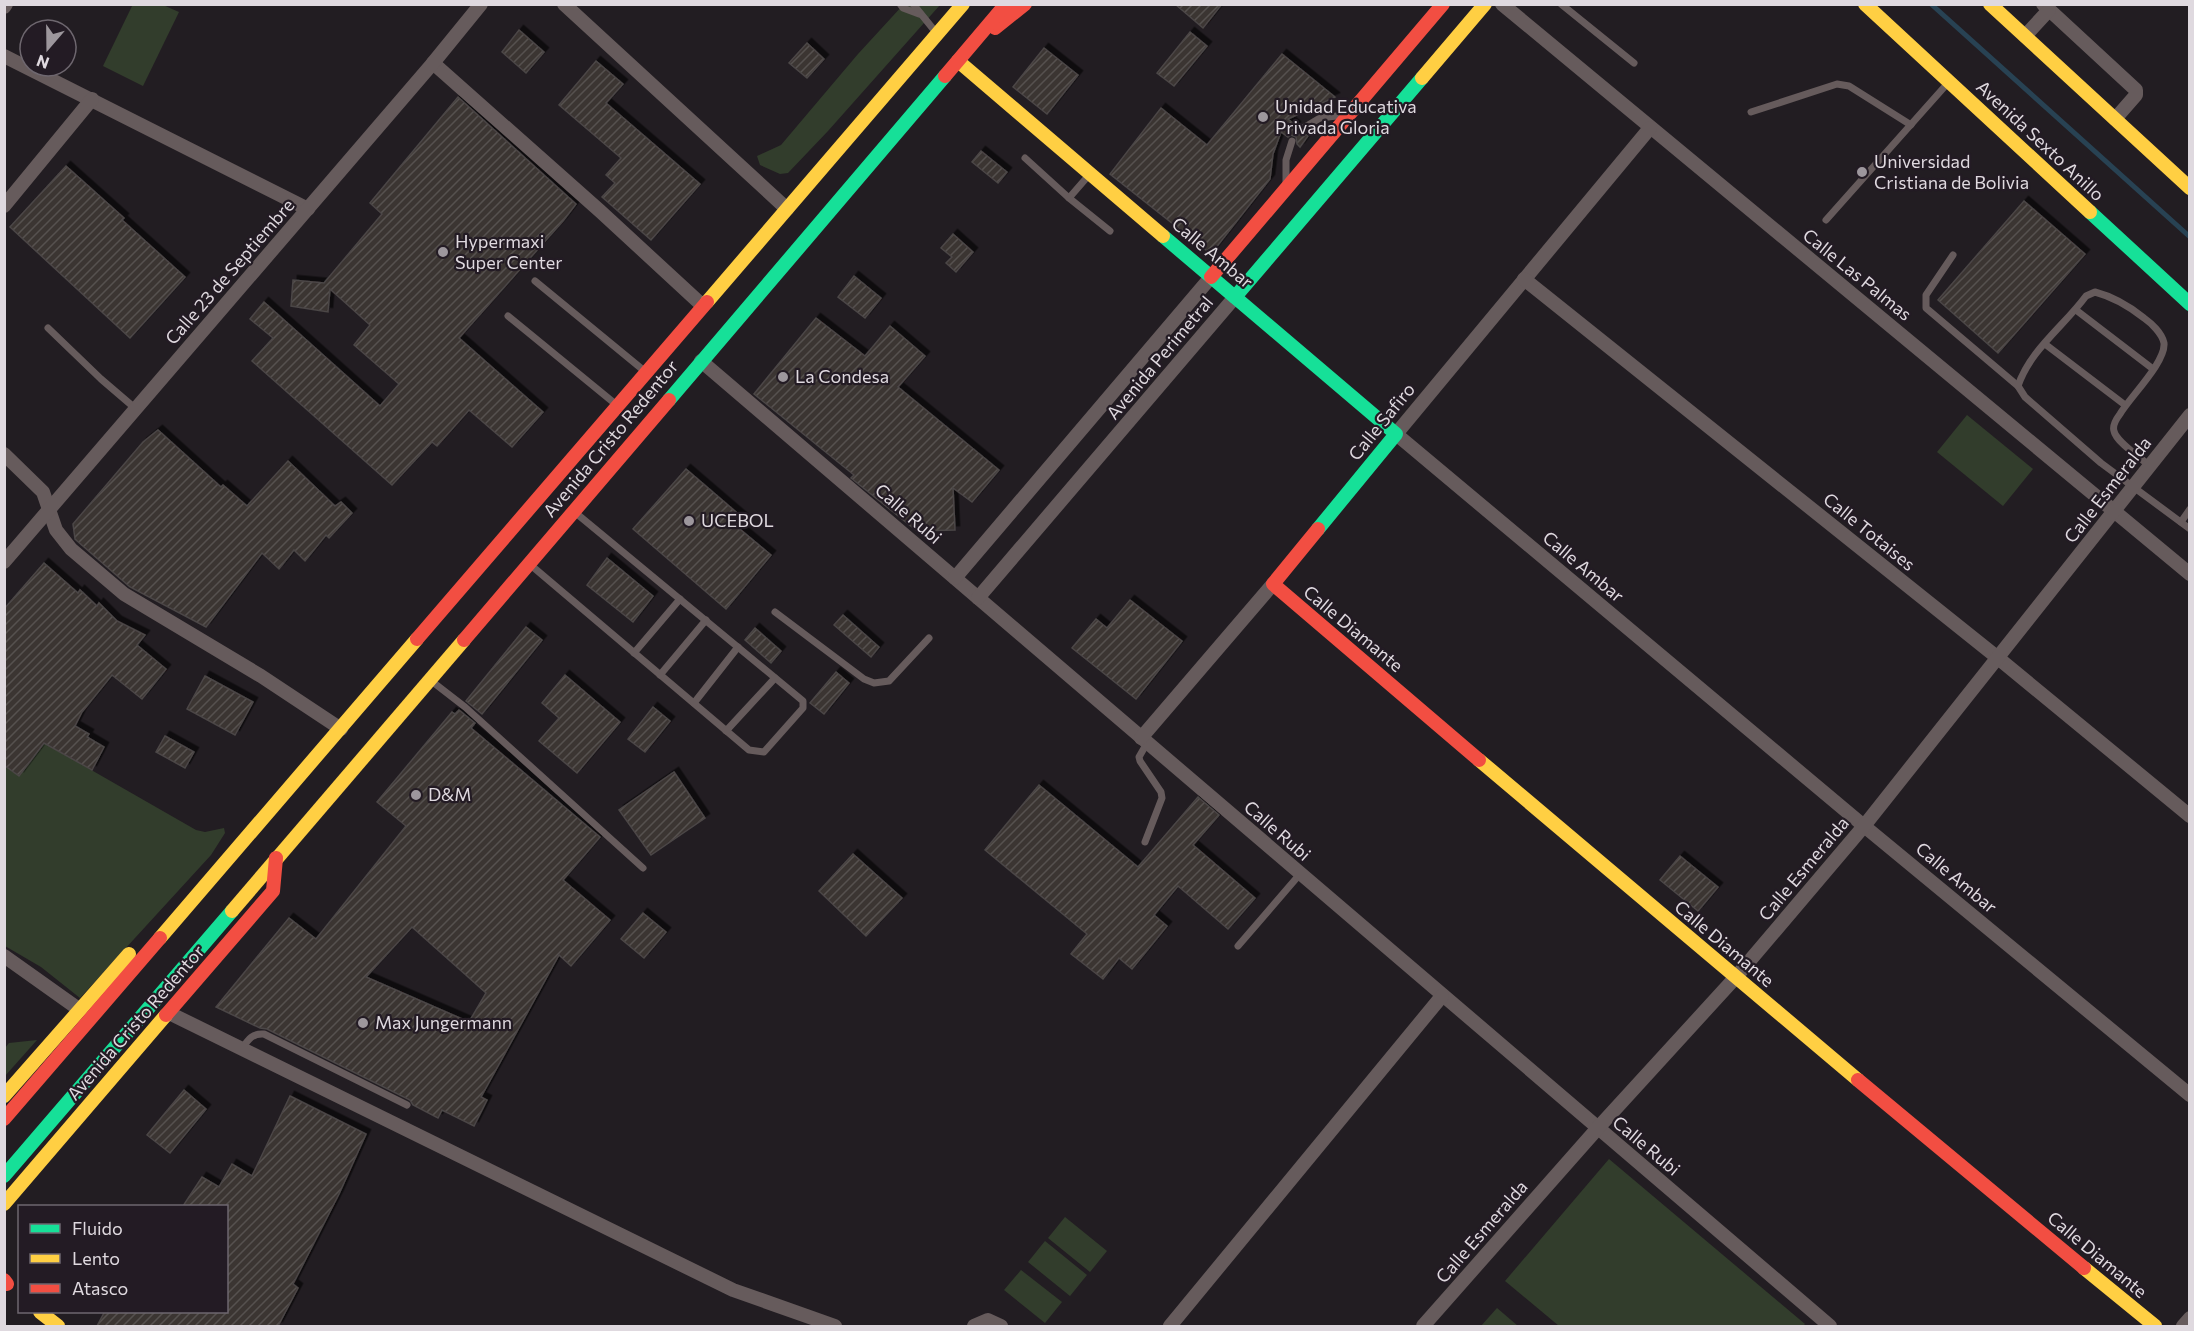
<svg xmlns="http://www.w3.org/2000/svg" width="2194" height="1331" font-family="Commissioner,sans-serif">
	<style>
		.green { fill: #323d2c }
		.lines { fill: none; stroke-linecap: round; stroke-linejoin: round }
		.stream { stroke: #284253; stroke-width: 5 }
		.building { fill: url(#building-hatch); stroke: #4b4646; stroke-width: 1.5; fill-rule: evenodd; filter: url(#shadow) }
		.lane { stroke: #665b5c; stroke-width: 7 }
		.street { stroke: #665b5c; stroke-width: 14 }
		.fast { stroke: #16e098; stroke-width: 14 }
		.slow { stroke: #ffcf43; stroke-width: 14 }
		.jam { stroke: #f24e42; stroke-width: 14 }
		.poi-dot { fill: #9d979d; stroke: #231b24; stroke-width: 2 }
		.labels { text-anchor: middle; stroke-width: 4.5; stroke-linejoin: round; paint-order: stroke }
		.poi-label { font-size: 18px; fill: #dfd9df; stroke: #231b24; text-anchor: start }
		.street-label { font-size: 18px; fill: #dfd9df; stroke: #231b24 }
	</style>
	<defs>
		<pattern id="building-hatch" width="6" height="6" patternUnits="userSpaceOnUse" patternTransform="scale(1.5)"><rect width="6" height="6" fill="#3b3433"/><path d="M-1 1l2-2M0 6l6-6M5 7l2-2" fill="none" stroke="#575150"/></pattern>
		<filter id="shadow"><feDropShadow dx="4.5" dy="-4.5" stdDeviation="0" flood-color="#0009"/></filter>
	</defs>
	<rect width="100%" height="100%" fill="#221d22"/>
	<!-- green -->
	<g class="green">
		<polygon points="133,4 163,5 179,12 143,86 103,66"/>
		<polygon points="903,5 940,5 828,131 788,173 780,174 760,165 757,156 781,145 858,54"/>
		<polygon points="1967,415 2033,469 2003,506 1937,452"/>
		<polygon points="4,720 196,830 205,832 224,828 225,833 211,855 80,998 41,967 5,946 5,765 19,776 31,760"/>
		<polygon points="37,1040 5,1076 5,1048 9,1043"/>
		<polygon points="1609,1159 1805,1324 1803,1326 1559,1326 1505,1281"/>
		<polygon points="1065,1217 1107,1251 1090,1272 1048,1238"/>
		<polygon points="1045,1241 1087,1275 1070,1296 1028,1262"/>
		<polygon points="1021,1270 1062,1302 1045,1323 1004,1290"/>
		<polygon points="1497,1308 1518,1326 1481,1326"/>
	</g>
	<g class="lines">
		<!-- stream -->
		<polyline class="stream" points="1931,4 2190,237"/>
	</g>
	<!-- building -->
	<g class="building">
		<polygon points="1175,4 1222,4 1203,28"/>
		<polygon points="519,30 544,52 526,73 502,52"/>
		<polygon points="1190,32 1207,46 1174,86 1157,73"/>
		<polygon points="807,43 824,59 807,78 789,63"/>
		<polygon points="1044,48 1078,75 1047,114 1013,87"/>
		<polygon points="1282,54 1335,97 1288,119 1296,126 1294,131 1297,135 1305,134 1308,136 1300,147 1297,144 1296,137 1291,135 1288,137 1281,132 1273,154 1270,179 1211,254 1110,174 1161,108 1207,145"/>
		<polygon points="596,61 623,84 606,103 700,184 651,240 602,197 615,183 606,175 621,158 559,105"/>
		<polygon points="458,97 576,204 563,221 459,338 543,412 512,447 469,410 437,446 432,442 392,485 252,361 273,338 250,319 264,302 380,406 399,384 354,345 370,325 330,289 328,312 291,306 293,280 324,283 382,214 370,203"/>
		<polygon points="981,151 1007,172 998,183 972,162"/>
		<polygon points="66,166 124,218 122,220 185,277 130,338 10,227"/>
		<polygon points="2024,201 2085,254 1998,353 1938,300"/>
		<polygon points="953,234 973,252 956,272 946,263 952,257 941,248"/>
		<polygon points="854,276 881,298 865,318 838,297"/>
		<polygon points="816,318 865,356 890,326 925,356 898,387 999,470 972,502 953,488 955,530 917,531 851,478 854,475 754,394"/>
		<polygon points="158,430 221,487 223,485 247,506 288,461 335,506 341,502 352,513 329,538 326,535 305,561 294,550 279,569 262,553 206,627 130,587 75,539 73,524 143,442"/>
		<polygon points="686,469 743,518 735,525 771,555 726,609 633,529"/>
		<polygon points="607,558 653,596 633,622 587,585"/>
		<polygon points="44,563 78,593 80,590 97,606 99,603 117,621 145,635 137,645 166,669 142,699 112,675 82,712 75,726 89,734 87,737 104,747 92,770 44,743 19,776 4,765 4,609"/>
		<polygon points="1130,600 1182,641 1136,699 1072,648 1096,619 1107,628"/>
		<polygon points="843,615 879,647 871,657 834,625"/>
		<polygon points="526,627 542,640 482,714 466,701"/>
		<polygon points="755,628 781,651 771,663 745,640"/>
		<polygon points="836,672 849,683 824,714 810,703"/>
		<polygon points="565,675 620,722 577,773 539,741 559,718 542,703"/>
		<polygon points="205,676 253,702 235,735 187,709"/>
		<polygon points="653,707 670,721 645,752 628,739"/>
		<path d="M459,710L475,723L471,728L600,837L563,880L610,920L571,966L559,955L481,1097L487,1100L474,1126L442,1110L438,1118L413,1105L410,1100L267,1029L260,1028L216,1007L289,918L316,939L406,826L377,802L452,712L455,714ZM412,927L486,993L469,1022L366,977Z"/>
		<polygon points="165,736 194,752 185,768 156,752"/>
		<polygon points="674,772 705,818 651,855 619,810"/>
		<polygon points="1039,785 1138,867 1198,797 1219,815 1193,845 1255,898 1228,929 1178,886 1154,915 1167,926 1132,969 1119,958 1103,979 1071,954 1087,934 985,850"/>
		<polygon points="853,854 902,898 866,936 819,891"/>
		<polygon points="1680,856 1718,887 1698,911 1660,880"/>
		<polygon points="643,913 666,932 644,958 621,939"/>
		<polygon points="184,1090 206,1109 170,1153 147,1135"/>
		<polygon points="290,1096 366,1134 339,1194 293,1284 298,1288 278,1326 97,1326 105,1311 226,1311 226,1206 183,1206 202,1177 219,1187 232,1164 252,1176"/>
	</g>
	<g class="lines">
		<!-- lane -->
		<g class="lane">
			<polyline points="900,4 903,8 919,14"/>
			<polyline points="913,4 934,30"/>
			<polyline points="1561,4 1634,63"/>
			<polyline points="1751,112 1837,84 1849,86 1911,125"/>
			<polyline points="1300,130 1320,118 1345,115"/>
			<polyline points="1025,158 1069,198"/>
			<polyline points="1089,175 1069,198 1110,231"/>
			<polyline points="1286,182 1286,160 1292,141"/>
			<polyline points="1826,220 1947,84"/>
			<polyline points="1953,255 1926,295 1926,308 2018,386"/>
			<polyline points="535,281 642,369"/>
			<polyline points="2076,310 2153,369"/>
			<polyline points="508,316 613,402"/>
			<polyline points="48,328 101,379 136,409"/>
			<polyline points="2045,344 2125,405"/>
			<path d="M2150,466C2141,458 2116,442 2114,431C2112,425 2117,418 2120,414C2130,397 2166,362 2164,343C2162,333 2151,323 2144,318C2129,306 2114,297 2095,292L2086,296C2064,326 2030,350 2018,386L2025,397L2101,463L2190,529"/>
			<polyline points="2181,522 2190,509"/>
			<polyline points="533,567 749,750 764,752 803,708 803,701 577,514"/>
			<polyline points="775,612 864,679 874,683 889,681 929,638"/>
			<polyline points="634,653 680,599"/>
			<polyline points="660,675 706,620"/>
			<polyline points="434,683 465,707 643,868"/>
			<polyline points="694,703 738,647"/>
			<polyline points="726,731 775,678"/>
			<polyline points="1145,842 1162,798 1161,792 1140,761 1139,757 1147,743"/>
			<polyline points="1238,946 1300,874"/>
			<path d="M241,1050C248,1040 252,1033 264,1034L407,1105"/>
		</g>
		<!-- street -->
		<g class="street">
			<polyline points="564,4 787,209"/>
			<polyline points="1502,4 2190,574"/>
			<polyline points="2043,4 2136,90 2136,95 2115,119"/>
			<polyline points="4,7 6,4"/>
			<polyline points="2025,36 2049,10"/>
			<polyline points="4,56 308,209"/>
			<polyline points="433,63 600,211 703,306"/>
			<polyline points="1650,128 1396,434 1864,826 2190,1095"/>
			<polyline points="4,206 92,99"/>
			<polyline points="1524,279 1998,658 2190,816"/>
			<polyline points="701,361 1830,1326"/>
			<polyline points="4,454 43,492 56,530 71,549 124,594 261,676 341,729"/>
			<polyline points="4,562 433,63 481,4"/>
			<polyline points="955,578 1211,277"/>
			<polyline points="978,598 1235,297"/>
			<polyline points="1141,738 1273,584"/>
			<polyline points="4,956 80,1010"/>
			<polyline points="169,1013 733,1290 835,1326"/>
			<polyline points="974,1326 988,1320 1001,1326"/>
			<polyline points="1170,1326 1442,996"/>
			<polyline points="1423,1326 1597,1129 1735,978 1864,826 2190,415"/>
			<polyline points="2183,1326 2190,1318"/>
		</g>
		<!-- fast -->
		<g class="fast">
			<polyline points="2090,212 2190,304"/>
			<polyline points="1163,236 1396,434 1318,529"/>
			<polyline points="1235,297 1422,78"/>
			<polyline points="669,400 945,76"/>
			<polyline points="4,1176 232,911"/>
		</g>
		<!-- slow -->
		<g class="slow">
			<polyline points="1865,4 2090,212"/>
			<polyline points="1990,4 2190,188"/>
			<polyline points="958,61 1163,236"/>
			<polyline points="1422,78 1485,4"/>
			<polyline points="707,302 963,4"/>
			<polyline points="1479,760 1858,1080"/>
			<polyline points="232,911 464,640"/>
			<polyline points="160,938 417,639"/>
			<polyline points="4,1096 129,954"/>
			<polyline points="4,1204 166,1015"/>
			<polyline points="2084,1268 2155,1326"/>
			<polyline points="40,1312 58,1326"/>
		</g>
		<!-- jam -->
		<g class="jam">
			<polyline points="995,28 1025,4"/>
			<polyline points="945,76 1006,4"/>
			<polyline points="1211,277 1443,4"/>
			<polyline points="1318,529 1273,584 1479,760"/>
			<polyline points="417,639 707,302"/>
			<polyline points="464,640 669,400"/>
			<polyline points="166,1015 273,891 276,858"/>
			<polyline points="1858,1080 2084,1268"/>
			<polyline points="4,1119 160,938"/>
			<polyline points="4,1280 7,1284"/>
		</g>
	</g>
	<!-- markers -->
	<g class="poi-dot">
		<circle cx="1263" cy="117" r="6"/>
		<circle cx="1862" cy="172" r="6"/>
		<circle cx="443" cy="252" r="6"/>
		<circle cx="783" cy="377" r="6"/>
		<circle cx="689" cy="521" r="6"/>
		<circle cx="416" cy="795" r="6"/>
		<circle cx="363" cy="1023" r="6"/>
	</g>
	<g class="labels">
		<!-- poi labels -->
		<g class="poi-label">
			<text x="1275" y="113">Unidad Educativa<tspan x="1275" dy="21">Privada Gloria</tspan></text>
			<text x="1874" y="168">Universidad<tspan x="1874" dy="21">Cristiana de Bolivia</tspan></text>
			<text x="455" y="248">Hypermaxi<tspan x="455" dy="21">Super Center</tspan></text>
			<text x="795" y="383">La Condesa</text>
			<text x="701" y="527">UCEBOL</text>
			<text x="428" y="801">D&amp;M</text>
			<text x="375" y="1029">Max Jungermann</text>
		</g>
		<!-- street labels -->
		<g class="street-label">
			<text transform="translate(2040 141) rotate(43)" y="6">Avenida Sexto Anillo</text>
			<text transform="translate(1212 253) rotate(40)" y="6">Calle Ambar</text>
			<text transform="translate(230 272) rotate(-49)" y="6">Calle 23 de Septiembre</text>
			<text transform="translate(1857 275) rotate(39)" y="6">Calle Las Palmas</text>
			<text transform="translate(1160 358) rotate(-50)" y="6">Avenida Perimetral</text>
			<text transform="translate(1382 422) rotate(-51)" y="6">Calle Safiro</text>
			<text transform="translate(611 439) rotate(-50)" y="6">Avenida Cristo Redentor</text>
			<text transform="translate(2108 490) rotate(-52)" y="6">Calle Esmeralda</text>
			<text transform="translate(908 514) rotate(41)" y="6">Calle Rubi</text>
			<text transform="translate(1869 532) rotate(39)" y="6">Calle Totaises</text>
			<text transform="translate(1583 567) rotate(40)" y="6">Calle Ambar</text>
			<text transform="translate(1353 629) rotate(40)" y="6">Calle Diamante</text>
			<text transform="translate(1277 831) rotate(41)" y="6">Calle Rubi</text>
			<text transform="translate(1804 869) rotate(-50)" y="6">Calle Esmeralda</text>
			<text transform="translate(1956 878) rotate(40)" y="6">Calle Ambar</text>
			<text transform="translate(1724 944) rotate(40)" y="6">Calle Diamante</text>
			<text transform="translate(136 1023) rotate(-49)" y="6">Avenida Cristo Redentor</text>
			<text transform="translate(1646 1146) rotate(40)" y="6">Calle Rubi</text>
			<text transform="translate(1482 1232) rotate(-49)" y="6">Calle Esmeralda</text>
			<text transform="translate(2097 1255) rotate(40)" y="6">Calle Diamante</text>
		</g>
	</g>
	<!-- border -->
	<rect width="2194" height="1331" fill="none" stroke="#dfd9df" stroke-width="12"/>
	<!-- legend -->
	<rect x="18" y="1205" width="210" height="108" fill="#231b24" stroke="#6e676f" stroke-width="1.5"/>
	<rect x="30" y="1224" width="30" height="9" fill="#16e098" stroke="#6e676f" stroke-width="1.5"/>
	<text x="72" y="1235" font-size="18" fill="#dfd9df">Fluido</text>
	<rect x="30" y="1254" width="30" height="9" fill="#ffcf43" stroke="#6e676f" stroke-width="1.5"/>
	<text x="72" y="1265" font-size="18" fill="#dfd9df">Lento</text>
	<rect x="30" y="1284" width="30" height="9" fill="#f24e42" stroke="#6e676f" stroke-width="1.5"/>
	<text x="72" y="1295" font-size="18" fill="#dfd9df">Atasco</text>
	<!-- north arrow -->
	<g transform="translate(48 48) rotate(200)"><circle r="28" fill="#231b24" stroke="#6e676f" stroke-width="1.5"/>
	<path d="M0-4.5L10 22L0 15L-10 22Z" fill="#9d979d"/>
	<text y="-9" font-size="16" font-weight="bold" text-anchor="middle" fill="#dfd9df">N</text>
	</g>
</svg>
